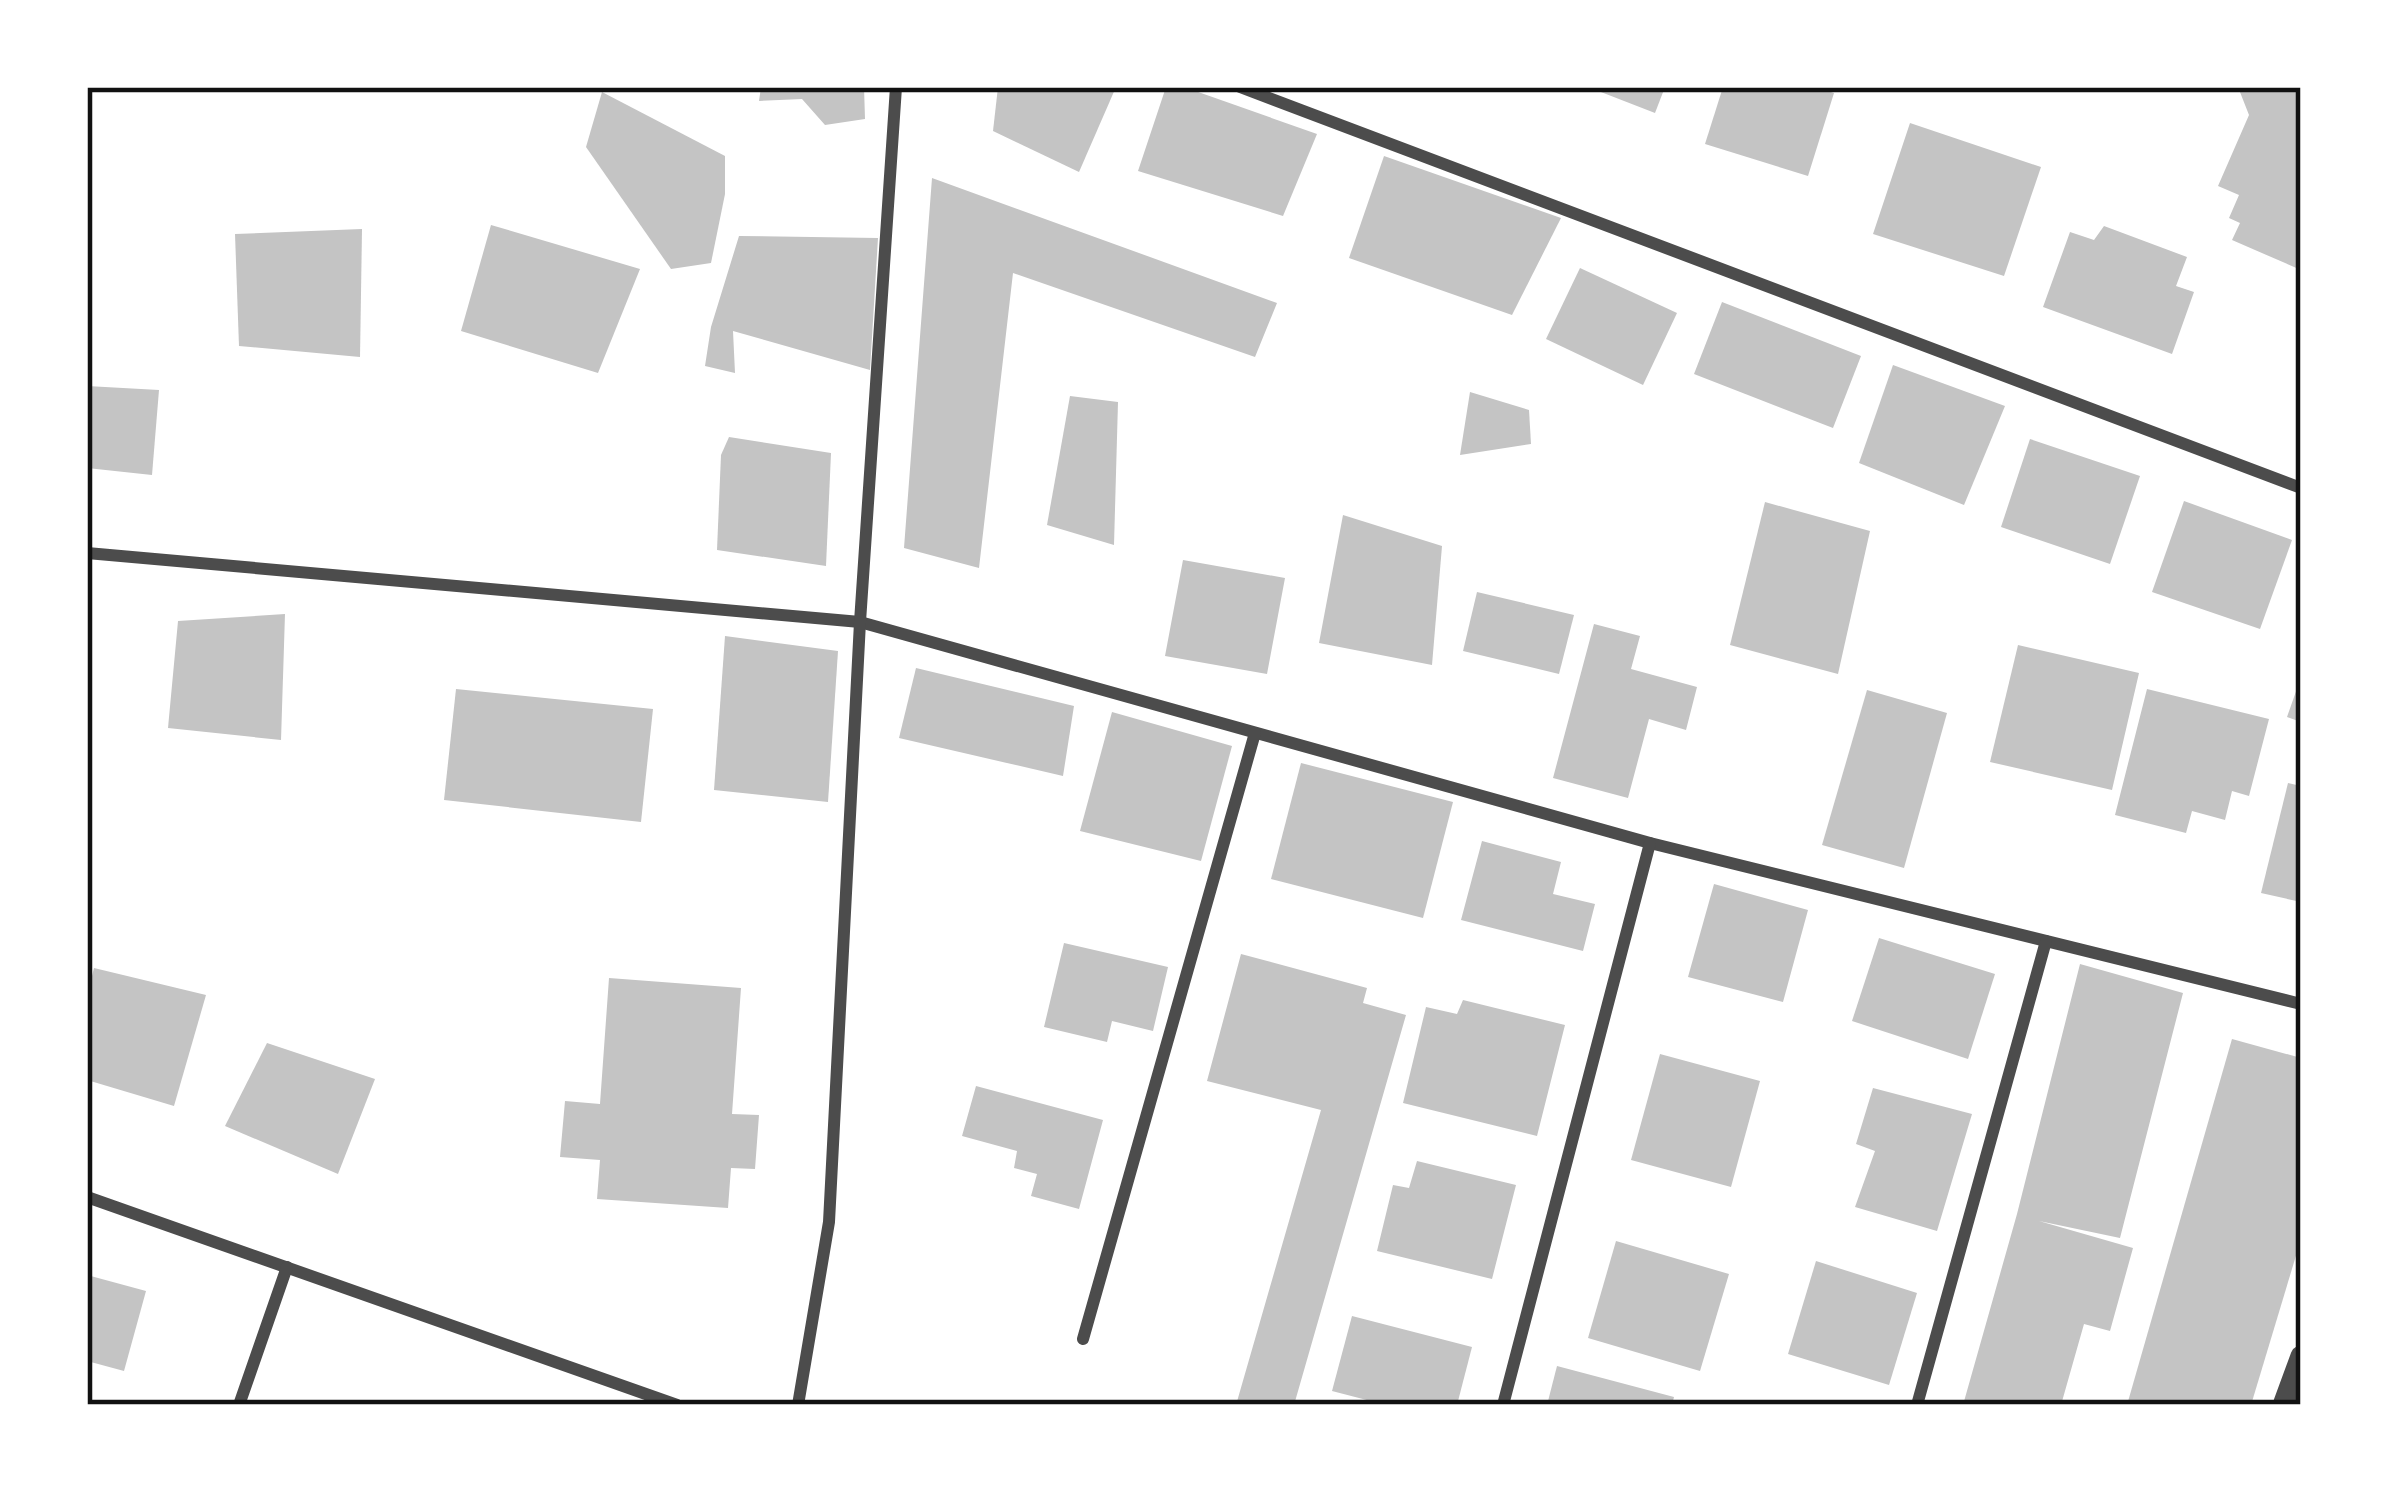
<svg xmlns="http://www.w3.org/2000/svg" width="2388" height="1492" font-family="'Libre Baskerville',serif">
	<style>
		.building { fill: #c4c4c4 }
		.lines { fill: none; stroke-linecap: round; stroke-linejoin: round }
		.minor { stroke: #4c4c4c; stroke-width: 12 }
		.tertiary { stroke: #4c4c4c; stroke-width: 21 }
		.neatline { fill: none; stroke: #111; stroke-width: 4.5 }
	</style>
	<rect width="100%" height="100%" fill="#fff"/>
	<!-- building -->
	<g class="building">
		<polygon points="761,87 864,87 865,119 825,125 802,99 759,101"/>
		<polygon points="998,87 1116,87 1079,172 993,131"/>
		<polygon points="1166,87 1184,87 1317,134 1283,216 1138,171"/>
		<polygon points="1588,87 1665,87 1655,113"/>
		<polygon points="1723,87 1815,87 1834,93 1808,176 1705,144"/>
		<polygon points="2238,87 2301,87 2301,270 2232,240 2240,223 2229,218 2239,195 2218,186 2249,115"/>
		<polygon points="602,92 725,156 725,194 711,263 671,269 586,147"/>
		<polygon points="1910,123 2041,167 2004,276 1873,234"/>
		<polygon points="1384,156 1561,218 1512,315 1349,258"/>
		<polygon points="932,178 1277,303 1255,357 1013,273 979,568 904,548"/>
		<polygon points="491,225 640,269 598,373 461,331"/>
		<polygon points="2104,226 2187,257 2176,286 2194,292 2172,354 2043,307 2070,232 2094,240"/>
		<polygon points="362,229 360,357 239,346 235,234"/>
		<polygon points="739,236 878,238 870,370 733,331 735,373 705,366 711,327"/>
		<polygon points="1580,268 1677,313 1643,385 1546,339"/>
		<polygon points="1722,302 1861,356 1833,428 1694,374"/>
		<polygon points="1893,365 2005,406 1964,505 1859,463"/>
		<polygon points="87,386 159,390 152,475 87,468"/>
		<polygon points="1470,392 1529,410 1531,444 1460,455"/>
		<polygon points="1070,396 1118,402 1114,545 1047,525"/>
		<polygon points="729,437 831,453 826,566 717,550 721,455"/>
		<polygon points="2030,439 2140,476 2110,564 2001,527"/>
		<polygon points="2184,501 2292,540 2260,629 2152,592"/>
		<polygon points="1765,502 1870,531 1838,674 1730,645"/>
		<polygon points="1343,515 1442,546 1432,665 1319,643"/>
		<polygon points="1183,560 1285,578 1267,674 1165,656"/>
		<polygon points="1477,592 1574,615 1559,674 1463,651"/>
		<polygon points="285,614 281,740 168,728 178,621"/>
		<polygon points="1594,624 1640,636 1631,669 1697,687 1686,730 1649,719 1628,798 1553,778"/>
		<polygon points="725,636 838,651 828,802 714,790"/>
		<polygon points="2018,645 2139,673 2112,790 1990,762"/>
		<polygon points="916,668 1074,706 1063,776 899,738"/>
		<polygon points="2300,680 2301,680 2301,722 2287,717"/>
		<polygon points="456,689 653,709 641,822 444,800"/>
		<polygon points="2147,689 2269,719 2249,796 2232,791 2225,820 2192,811 2186,833 2115,815"/>
		<polygon points="1867,690 1947,713 1904,868 1822,845"/>
		<polygon points="1112,712 1232,746 1201,861 1080,831"/>
		<polygon points="1301,763 1453,802 1423,918 1271,879"/>
		<polygon points="2288,783 2301,786 2301,902 2261,893"/>
		<polygon points="1482,841 1561,862 1553,894 1595,904 1583,951 1461,920"/>
		<polygon points="1714,884 1808,910 1783,1002 1688,977"/>
		<polygon points="1879,938 1995,974 1968,1059 1852,1021"/>
		<polygon points="1064,943 1168,967 1153,1031 1112,1021 1107,1042 1044,1027"/>
		<polygon points="1241,954 1367,988 1363,1003 1406,1015 1294,1405 1236,1405 1321,1110 1207,1081"/>
		<polygon points="2080,964 2183,993 2120,1238 2039,1221 2133,1248 2110,1331 2084,1324 2061,1405 1963,1405 2017,1214"/>
		<polygon points="94,968 206,995 174,1106 87,1080 87,996"/>
		<polygon points="609,978 741,988 732,1114 759,1115 755,1169 731,1168 728,1208 597,1199 600,1160 560,1157 565,1101 600,1104"/>
		<polygon points="1463,1000 1565,1025 1537,1136 1403,1103 1426,1007 1457,1014"/>
		<polygon points="2232,1039 2301,1058 2301,1239 2251,1405 2127,1405"/>
		<polygon points="267,1043 375,1079 338,1174 225,1126"/>
		<polygon points="1660,1054 1760,1081 1731,1187 1631,1160"/>
		<polygon points="976,1086 1103,1120 1079,1209 1031,1196 1037,1174 1014,1168 1017,1151 962,1136"/>
		<polygon points="1873,1088 1972,1114 1937,1231 1855,1207 1875,1151 1856,1144"/>
		<polygon points="1417,1161 1516,1185 1492,1279 1377,1251 1393,1185 1409,1188"/>
		<polygon points="1616,1241 1729,1274 1700,1371 1588,1338"/>
		<polygon points="1816,1261 1917,1293 1889,1385 1788,1354"/>
		<polygon points="87,1275 146,1291 124,1371 87,1361"/>
		<polygon points="1352,1316 1472,1347 1457,1405 1386,1405 1332,1391"/>
		<polygon points="1557,1366 1674,1397 1672,1405 1547,1405"/>
	</g>
	<g class="lines">
		<!-- minor -->
		<g class="minor">
			<polyline points="1240,87 2301,488"/>
			<polyline points="87,553 860,622 1650,843 2301,1004"/>
			<polyline points="87,1197 677,1405"/>
			<polyline points="1083,1339 1255,733"/>
			<polyline points="239,1405 287,1267"/>
			<polyline points="798,1405 829,1222 860,622 896,87"/>
			<polyline points="1503,1405 1650,843"/>
			<polyline points="1917,1405 2046,941"/>
		</g>
		<!-- tertiary -->
		<polyline class="tertiary" points="2283,1405 2301,1356"/>
	</g>
	<!-- border -->
	<rect width="2388" height="1492" fill="none" stroke="#ffffff" stroke-width="180"/>
	<rect x="90" y="90" width="2208" height="1312" class="neatline"/>
</svg>
